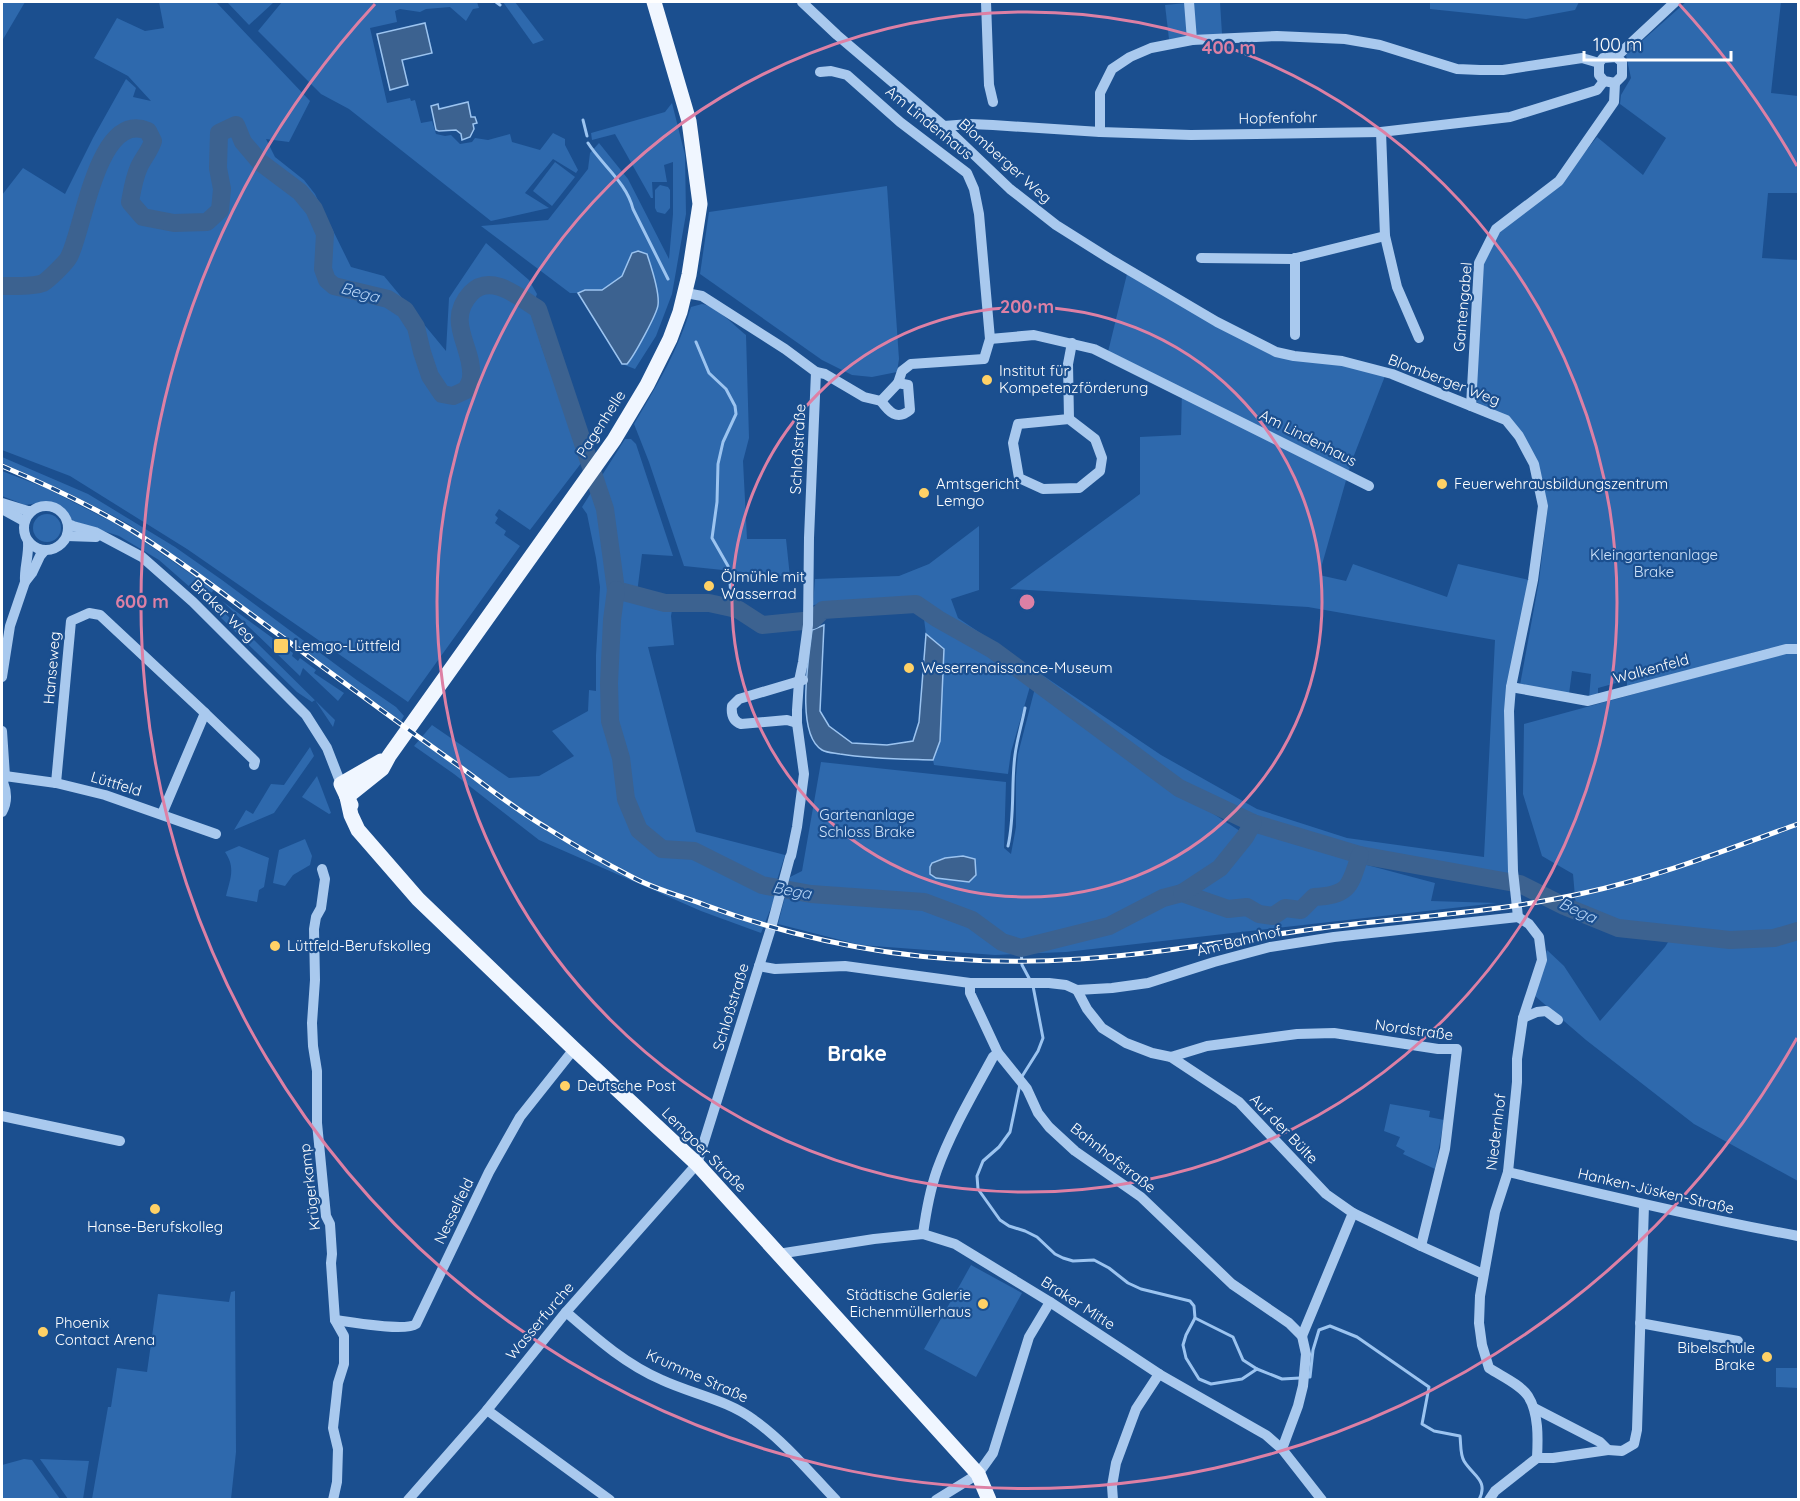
<svg xmlns="http://www.w3.org/2000/svg" width="1800" height="1501" font-family="Quicksand,sans-serif">
	<style>
		.green { fill: #2e69ad }
		.water { fill: #3c6290; stroke: #9cc4f0; stroke-width: 1.5 }
		.lines { fill: none; stroke-linecap: round; stroke-linejoin: round }
		.stream { stroke: #9cc4f0; stroke-width: 3 }
		.river { stroke: #3c6290; stroke-width: 18 }
		.minor { stroke: #a9c9ee; stroke-width: 10 }
		.major { stroke: #f0f6ff; stroke-width: 15 }
		.rail-casing { stroke: #fff; stroke-width: 5 }
		.rail { stroke: #1b4f8f; stroke-width: 3; stroke-dasharray: 9; stroke-linecap: butt }
		.ring { fill: none; stroke: #dd80a5; stroke-width: 3 }
		.poi-dot { fill: #ffd166; stroke: #1b4f8f; stroke-width: 2 }
		.labels { text-anchor: middle; stroke-width: 4.5; stroke-linejoin: round; paint-order: stroke }
		.street-label { font-size: 15px; fill: #fff; stroke: #1b4f8f }
		.poi-label { font-size: 15px; fill: #fff; stroke: #1b4f8f; text-anchor: start }
		.park-label { font-size: 15px; fill: #cfe3fa; stroke: #1b4f8f }
		.water-label { font-size: 16px; font-style: italic; fill: #b5d3f5; stroke: #1b4f8f }
		.district-label { font-size: 21px; font-weight: bold; fill: #fff; stroke: #1b4f8f }
		.centre { fill: #dd80a5; stroke: #1b4f8f; stroke-width: 3 }
		.ring-label { font-size: 18px; text-anchor: middle; font-weight: bold; fill: #dd80a5; stroke: #1b4f8f; stroke-width: 4.5; stroke-linejoin: round; paint-order: stroke }
	</style>
	<rect width="100%" height="100%" fill="#1b4f8f"/>
	<!-- green -->
	<g class="green">
		<polygon points="2,2 25,2 2,41"/>
		<polygon points="159,2 216,2 310,101 289,142 266,139 275,157 304,180 315,194 351,267 384,276 446,351 449,298 486,243 529,280 537,294 531,311 541,345 582,462 530,530 499,509 495,515 498,518 495,523 506,531 504,535 520,546 408,702 187,549 70,476 2,450 2,195 23,168 65,194 93,138 126,79 136,88 133,97 151,101 128,76 94,58 117,18 145,31 164,28"/>
		<polygon points="227,2 274,2 249,25"/>
		<polygon points="282,2 477,2 479,8 473,9 466,21 450,7 426,9 420,12 400,9 395,11 397,22 370,28 387,103 410,98 411,101 415,100 421,123 432,121 436,134 445,136 451,135 460,144 472,142 475,138 488,140 510,134 512,142 540,150 553,133 565,139 565,145 578,170 576,173 553,159 525,193 549,208 491,221 349,109 321,94 258,31"/>
		<polygon points="503,2 515,2 544,40 533,44"/>
		<polygon points="1192,2 1220,2 1222,34 1195,36"/>
		<polygon points="1430,2 1579,2 1575,10 1526,19 1430,9"/>
		<polygon points="1686,2 1781,2 1771,93 1798,96 1798,193 1768,193 1762,258 1798,260 1798,1181 1694,1124 1586,1040 1535,996 1547,950 1564,966 1600,1021 1665,947 1670,939 1576,908 1573,874 1542,856 1523,794 1524,724 1767,658 1770,648 1627,687 1627,680 1598,688 1598,695 1589,698 1591,674 1572,671 1569,694 1520,685 1539,581 1548,506 1537,462 1506,420 1475,401 1482,262 1499,231 1557,187 1597,137 1643,175 1666,138 1620,104 1621,95 1631,78 1626,55"/>
		<polygon points="1186,3 1189,37 1169,39 1165,5"/>
		<polygon points="672,103 685,155 686,214 672,294 656,336 635,369 622,364 627,364 632,253 622,276 602,290 585,290 578,293 570,293 481,226 548,220 588,169 590,153 599,143 628,179 669,259 673,214 673,162 664,165 667,182 652,182 653,198 651,198 615,134 592,140 591,133 665,112"/>
		<polygon points="555,162 575,177 552,206 533,191"/>
		<polygon points="660,185 668,187 670,190 670,208 665,214 657,212 655,208 655,190"/>
		<polygon points="887,186 899,359 897,372 872,377 852,375 822,360 700,274 709,212"/>
		<polygon points="1127,274 1275,357 1342,364 1385,376 1351,463 1319,575 1346,581 1353,564 1447,597 1458,564 1529,580 1507,688 1509,886 1358,855 1254,819 1180,786 993,648 938,617 935,621 989,652 1031,683 1011,752 1008,774 934,765 933,760 940,741 944,649 926,634 921,597 813,605 815,579 899,576 929,564 979,526 979,590 951,599 958,618 1161,755 1257,809 1347,838 1484,857 1495,640 1308,607 1010,589 1140,494 1140,437 1181,435 1182,388 1108,352"/>
		<path d="M702,304C716,306 735,326 746,335L749,438L743,461L747,539H786L790,577L684,566L649,462L634,424C656,387 679,349 691,307Z"/>
		<polygon points="625,439 631,439 636,444 673,556 642,554 637,593 659,598 674,599 671,616 674,645 648,647 696,832 785,855 777,880 774,900 761,933 701,911 539,840 454,774 414,746 432,725 509,778 539,776 574,756 552,731 588,711 589,690 596,691 596,655 600,587 596,558 587,514 582,507"/>
		<path d="M2,457L88,494L175,547L222,580L358,681L396,707L404,716L401,721L130,525C88,502 46,482 2,463Z"/>
		<polygon points="2,471 46,488 126,529 214,590 211,593 191,588 159,560 119,536 73,521 66,511 59,505 45,502 25,505 2,496"/>
		<circle cx="47" cy="528" r="14"/>
		<polygon points="222,601 293,653 292,656 298,661 300,658 316,670 314,673 344,693 338,701 303,668 300,676"/>
		<polygon points="218,607 253,639 335,720 333,727 315,700 312,702 297,692 214,611"/>
		<polygon points="1035,688 1178,791 1243,833 1219,865 1199,882 1204,889 1223,871 1256,827 1367,865 1435,883 1431,901 1497,903 1066,952 995,955 860,945 778,924 790,877 802,871 821,762 1006,782 1004,848 1011,854 1016,827 1016,776 1018,754"/>
		<polygon points="310,747 314,756 274,813 234,830 246,810 253,814 271,784 284,785"/>
		<polygon points="317,776 331,813 329,814 302,797"/>
		<polygon points="305,839 312,856 310,865 293,875 285,886 273,883 279,850"/>
		<path d="M239,846L269,858L264,887L259,890L257,902L226,896C230,879 236,868 225,852Z"/>
		<polygon points="1390,1104 1430,1111 1429,1117 1444,1120 1435,1169 1403,1154 1405,1151 1396,1146 1400,1137 1384,1131"/>
		<polygon points="971,1265 1022,1293 976,1377 924,1349"/>
		<polygon points="235,1291 236,1452 231,1499 92,1499 108,1407 111,1407 117,1368 147,1372 158,1294 229,1302 231,1292"/>
		<polygon points="1776,1368 1798,1368 1798,1388 1776,1387"/>
		<polygon points="24,1459 32,1460 60,1499 2,1500 2,1465"/>
		<polygon points="40,1459 89,1461 83,1499 68,1499"/>
	</g>
	<!-- water -->
	<g class="water">
		<polygon points="425,23 432,53 402,60 408,85 390,90 377,34"/>
		<polygon points="468,102 471,117 475,117 477,123 473,124 474,129 470,137 462,140 461,134 456,130 439,131 436,130 431,106 438,104 439,109"/>
		<path d="M638,251L647,254C651,267 660,291 658,305C657,314 634,356 627,364H622L578,293L585,290H602L622,276L632,253Z"/>
		<path d="M824,625L820,711L829,726L852,743L887,745L913,741L919,722L926,634L944,649L940,741L933,760C901,759 871,759 840,754C835,753 827,753 822,750C795,734 809,657 812,630Z"/>
		<polygon points="963,856 975,859 976,875 969,882 936,878 930,874 930,867 932,863 945,858"/>
	</g>
	<g class="lines">
		<!-- stream -->
		<g class="stream">
			<polyline points="496,2 500,5"/>
			<polyline points="583,120 587,136"/>
			<path d="M588,143C602,165 627,183 633,209L668,279"/>
			<polyline points="696,342 709,373 726,389 735,406 736,414 723,442 718,464 717,502 712,538 728,566"/>
			<polyline points="730,583 732,608"/>
			<path d="M1008,846C1015,816 1011,785 1015,755C1017,739 1022,724 1025,708"/>
			<polyline points="1021,948 1022,965 1030,980"/>
			<polyline points="1021,1078 1038,1051 1043,1038 1033,986"/>
			<polyline points="1020,1084 1010,1132 999,1147 983,1161 977,1176 978,1189 1000,1220 1009,1226 1025,1231 1037,1237 1055,1254 1063,1258 1073,1261 1094,1260 1109,1268 1128,1283 1141,1289 1190,1301 1194,1306 1195,1318 1233,1337 1243,1360 1257,1369 1282,1379 1300,1378"/>
			<polyline points="1195,1318 1186,1335 1183,1345 1186,1358 1199,1379 1211,1384 1242,1379 1257,1369"/>
			<path d="M1306,1377H1310L1313,1350L1319,1330L1330,1326L1357,1337L1429,1387L1422,1424L1434,1431L1460,1436C1461,1444 1460,1454 1464,1461C1473,1476 1489,1480 1479,1500"/>
		</g>
		<!-- river -->
		<g class="river">
			<path d="M2,286C12,286 33,287 43,283C47,281 67,262 69,257C84,229 97,110 148,131L153,141C150,151 143,158 139,167C134,178 132,191 130,202L143,217L174,223L207,222L220,210L222,189L218,168L219,133L236,125L243,142L260,162L300,192L314,209L325,234L323,269L327,280L334,286L388,299L405,310L416,327L422,352L430,376L442,394L453,396L466,390C468,386 471,381 471,377C474,347 444,322 471,293C491,272 520,298 538,309L605,509L616,590L665,603H709L732,608L739,610L762,625L813,620L823,610L916,604L938,619L993,650L1179,788L1253,823L1360,855L1520,884L1564,906L1618,928L1730,940L1774,938L1798,931"/>
			<path d="M616,590L612,620L609,683L610,721L621,758L626,799L639,830L662,849L694,851L762,885L811,894L924,902L972,920L1002,942L1021,948L1109,926L1163,898L1182,893L1228,909L1247,907L1259,914L1273,916L1285,908L1301,910L1314,897C1350,895 1350,886 1360,855"/>
			<polyline points="1182,893 1220,868 1245,837 1253,823"/>
		</g>
		<!-- minor -->
		<g class="minor">
			<polyline points="802,2 837,35 944,126 1010,189 1056,225 1110,259 1217,322 1276,352 1294,356 1342,361 1392,374 1506,420 1519,436 1534,464 1543,506 1533,580 1511,687 1509,711 1513,871 1518,917"/>
			<polyline points="986,2 989,85 993,102"/>
			<polyline points="1189,2 1192,40"/>
			<polyline points="1616,57 1622,62 1622,76 1615,83 1604,81 1599,75 1599,63 1603,58 1616,57 1675,2"/>
			<polyline points="944,126 970,124 993,125 1100,132 1191,135 1381,132 1510,117 1597,90 1604,81"/>
			<polyline points="1100,132 1100,93 1112,69 1130,57 1151,48 1192,40 1277,36 1345,39 1380,45 1457,69 1480,70 1503,70 1582,58 1599,63"/>
			<polyline points="1381,132 1385,236 1397,287 1419,338"/>
			<polyline points="1201,258 1292,259 1385,236"/>
			<polyline points="686,293 702,296 785,349 816,372 825,374 864,397 881,401 898,383 902,371 911,364 984,359 990,339 979,214 974,189 967,173 900,122 847,75 831,71 820,72"/>
			<polyline points="1295,335 1295,258"/>
			<polyline points="990,339 1034,335 1094,349 1369,486"/>
			<path d="M881,401C889,412 897,421 910,410L908,385L898,383"/>
			<polyline points="1471,406 1479,263 1496,229 1559,181 1614,102 1615,83"/>
			<polyline points="1069,419 1018,424 1013,443 1019,478 1043,489 1079,488 1100,471 1102,458 1095,439 1069,419 1068,364 1072,343"/>
			<polyline points="2,503 28,511 31,511"/>
			<circle cx="46" cy="528" r="22"/>
			<polyline points="2,507 4,510 24,521"/>
			<polyline points="68,524 73,526 95,532 142,557 193,602 306,715 327,748 341,784"/>
			<polyline points="67,536 96,537"/>
			<path d="M25,582C24,568 29,556 28,542"/>
			<polyline points="2,677 10,626 25,582 32,573 40,556 45,550"/>
			<polyline points="1511,687 1588,701 1786,649 1798,649"/>
			<polyline points="205,713 255,761 254,765"/>
			<path d="M797,723L787,720L741,724C733,721 731,714 732,706L739,699L803,680"/>
			<polyline points="2,731 5,776 2,785"/>
			<polyline points="5,776 56,783 105,795 216,834"/>
			<polyline points="56,783 71,621 89,613 100,615 205,713 162,814"/>
			<path d="M2,812C7,803 7,792 3,782"/>
			<polyline points="791,856 797,827 804,774 797,723 797,710 799,681 803,662 808,625 809,538 816,372"/>
			<polyline points="322,869 325,879 321,908 316,917 314,929 315,980 312,1023 313,1046 317,1071 317,1123 326,1216 330,1224 332,1254 331,1263 335,1320 344,1336 344,1364 338,1383 333,1428 338,1449 337,1482 333,1500"/>
			<path d="M1518,917L1529,924L1539,937L1542,960L1523,1018L1517,1059V1082L1508,1172L1495,1212L1480,1296L1479,1323L1482,1345L1489,1368C1501,1376 1520,1384 1528,1396C1539,1413 1538,1439 1537,1458"/>
			<polyline points="759,966 775,969 845,966 970,983 1049,983 1066,985 1077,990 1112,988 1148,983 1214,962 1270,947 1334,937 1518,917"/>
			<polyline points="970,983 970,993 998,1053 1027,1089 1038,1113 1049,1127 1075,1151 1141,1197 1232,1284 1289,1323 1302,1336 1306,1354 1303,1386 1298,1406 1282,1449"/>
			<polyline points="1077,990 1087,1009 1102,1028 1126,1043 1152,1053 1171,1057 1239,1102 1326,1194 1353,1213 1421,1246 1483,1274"/>
			<polyline points="1523,1018 1537,1012 1546,1011 1558,1020"/>
			<polyline points="1171,1057 1207,1046 1297,1034 1334,1033 1438,1049 1457,1049 1445,1149 1421,1246"/>
			<polyline points="2,1116 120,1141"/>
			<path d="M1508,1172C1605,1195 1701,1218 1798,1236"/>
			<path d="M923,1234C926,1212 930,1190 937,1170C951,1131 973,1094 993,1057L998,1053"/>
			<polyline points="778,1254 874,1239 923,1234 955,1244 1050,1302 1159,1374 1266,1435 1282,1449 1322,1500"/>
			<path d="M566,1312C596,1338 625,1364 662,1380C692,1394 728,1400 754,1420C785,1442 810,1473 836,1500"/>
			<path d="M335,1320C351,1322 405,1332 416,1324L489,1172L520,1117L574,1049"/>
			<polyline points="1640,1323 1738,1341"/>
			<polyline points="1302,1336 1353,1213"/>
			<polyline points="487,1410 610,1500"/>
			<polyline points="1608,1450 1622,1451 1634,1444 1637,1430 1644,1205"/>
			<polyline points="408,1500 487,1410 566,1312 697,1164 771,928 790,857"/>
			<polyline points="936,1500 978,1474 993,1453 1029,1337 1050,1302"/>
			<polyline points="1113,1500 1112,1486 1116,1463 1136,1409 1159,1374"/>
			<polyline points="1489,1500 1495,1491 1537,1458 1553,1458 1608,1450 1600,1442 1534,1408"/>
		</g>
		<!-- major -->
		<g class="major">
			<polyline points="347,797 351,815 358,830 418,899 574,1049 697,1164 978,1474 989,1500"/>
			<polyline points="347,797 382,769 389,756 614,440 647,385 670,339 680,312 689,275 700,204 689,121 654,2"/>
			<polyline points="351,805 341,784 381,761"/>
		</g>
		<defs>
			<path id="rail" d="M2,466C47,485 92,506 133,531C186,564 235,603 285,639C343,682 400,724 459,766C488,787 516,810 547,828C574,845 603,862 632,877C654,889 681,896 705,905C826,950 951,968 1080,959C1158,954 1235,940 1313,929C1403,917 1495,913 1584,893C1658,877 1728,849 1798,824"/>
		</defs>
		<!-- rail casing -->
		<use href="#rail" class="rail-casing"/>
		<!-- rail -->
		<use href="#rail" class="rail"/>
	</g>
	<!-- distance rings -->
	<g class="ring">
		<circle cx="1027" cy="602" r="295"/>
		<circle cx="1027" cy="602" r="590"/>
		<path d="M1797 1038A885 885 0 1 1 375 4M1679 4A885 885 0 0 1 1797 166"/>
	</g>
	<!-- markers -->
	<g class="poi-dot">
		<circle cx="987" cy="380" r="6"/>
		<circle cx="1442" cy="484" r="6"/>
		<circle cx="924" cy="493" r="6"/>
		<circle cx="709" cy="586" r="6"/>
		<rect x="273" y="638" width="16" height="16" rx="3"/>
		<circle cx="909" cy="668" r="6"/>
		<circle cx="275" cy="946" r="6"/>
		<circle cx="565" cy="1086" r="6"/>
		<circle cx="155" cy="1209" r="6"/>
		<circle cx="983" cy="1304" r="6"/>
		<circle cx="43" cy="1332" r="6"/>
		<circle cx="1767" cy="1357" r="6"/>
	</g>
	<g class="labels">
		<!-- street labels -->
		<g class="street-label">
			<text transform="translate(1278 118) rotate(-1)" y="5">Hopfenfohr</text>
			<text transform="translate(929 123) rotate(39)" y="5">Am Lindenhaus</text>
			<text transform="translate(1005 161) rotate(42)" y="5">Blomberger Weg</text>
			<text transform="translate(1463 307) rotate(-85)" y="5">Gantengabel</text>
			<text transform="translate(1444 380) rotate(21)" y="5">Blomberger Weg</text>
			<text transform="translate(601 424) rotate(-57)" y="5">Pagenhelle</text>
			<text transform="translate(1308 438) rotate(27)" y="5">Am Lindenhaus</text>
			<text transform="translate(798 449) rotate(-87)" y="5">Schloßstraße</text>
			<text transform="translate(223 611) rotate(44)" y="5">Braker Weg</text>
			<text transform="translate(52 668) rotate(-85)" y="5">Hanseweg</text>
			<text transform="translate(1651 669) rotate(-15)" y="5">Walkenfeld</text>
			<text transform="translate(116 784) rotate(17)" y="5">Lüttfeld</text>
			<text transform="translate(1239 941) rotate(-14)" y="5">Am Bahnhof</text>
			<text transform="translate(731 1007) rotate(-73)" y="5">Schloßstraße</text>
			<text transform="translate(1414 1030) rotate(8)" y="5">Nordstraße</text>
			<text transform="translate(1284 1129) rotate(46)" y="5">Auf der Bülte</text>
			<text transform="translate(1496 1132) rotate(-83)" y="5">Niedernhof</text>
			<text transform="translate(704 1150) rotate(45)" y="5">Lemgoer Straße</text>
			<text transform="translate(1113 1158) rotate(38)" y="5">Bahnhofstraße</text>
			<text transform="translate(310 1187) rotate(-97)" y="5">Krügerkamp</text>
			<text transform="translate(1656 1191) rotate(13)" y="5">Hanken-Jüsken-Straße</text>
			<text transform="translate(454 1211) rotate(-64)" y="5">Nesselfeld</text>
			<text transform="translate(1078 1303) rotate(33)" y="5">Braker Mitte</text>
			<text transform="translate(540 1321) rotate(-50)" y="5">Wasserfurche</text>
			<text transform="translate(697 1376) rotate(24)" y="5">Krumme Straße</text>
		</g>
		<!-- poi labels -->
		<g class="poi-label">
			<text x="999" y="376">Institut für<tspan x="999" dy="17">Kompetenzförderung</tspan></text>
			<text x="936" y="489">Amtsgericht<tspan x="936" dy="17">Lemgo</tspan></text>
			<text x="1454" y="489">Feuerwehrausbildungszentrum</text>
			<text x="721" y="582">Ölmühle mit<tspan x="721" dy="17">Wasserrad</tspan></text>
			<text x="294" y="651">Lemgo-Lüttfeld</text>
			<text x="921" y="673">Weserrenaissance-Museum</text>
			<text x="287" y="951">Lüttfeld-Berufskolleg</text>
			<text x="577" y="1091">Deutsche Post</text>
			<text x="155" y="1232" text-anchor="middle">Hanse-Berufskolleg</text>
			<text x="971" y="1300" text-anchor="end">Städtische Galerie<tspan x="971" dy="17">Eichenmüllerhaus</tspan></text>
			<text x="55" y="1328">Phoenix<tspan x="55" dy="17">Contact Arena</tspan></text>
			<text x="1755" y="1353" text-anchor="end">Bibelschule<tspan x="1755" dy="17">Brake</tspan></text>
		</g>
		<!-- park labels -->
		<g class="park-label">
			<text x="1654" y="560">Kleingartenanlage<tspan x="1654" dy="17">Brake</tspan></text>
			<text x="867" y="820">Gartenanlage<tspan x="867" dy="17">Schloss Brake</tspan></text>
		</g>
		<!-- water labels -->
		<g class="water-label">
			<text transform="translate(360 292) rotate(15)" y="6">Bega</text>
			<text transform="translate(792 890) rotate(10)" y="6">Bega</text>
			<text transform="translate(1578 910) rotate(25)" y="6">Bega</text>
		</g>
		<!-- district labels -->
		<g class="district-label">
			<text x="857" y="1061">Brake</text>
		</g>
	</g>
	<circle cx="1027" cy="602" r="9" class="centre"/>
	<g class="ring-label">
		<text x="1229" y="54">400 m</text>
		<text x="1027" y="313">200 m</text>
		<text x="142" y="608">600 m</text>
	</g>
	<!-- border -->
	<rect width="1800" height="1501" fill="none" stroke="#ffffff" stroke-width="6"/>
	<!-- scale -->
	<path d="M1584 51v9h147v-9" fill="none" stroke="#ffffff" stroke-width="3"/>
	<text x="1593" y="51" font-size="18" fill="#ffffff" stroke="#1b4f8f" stroke-width="4.5" paint-order="stroke">100 m</text>
</svg>
